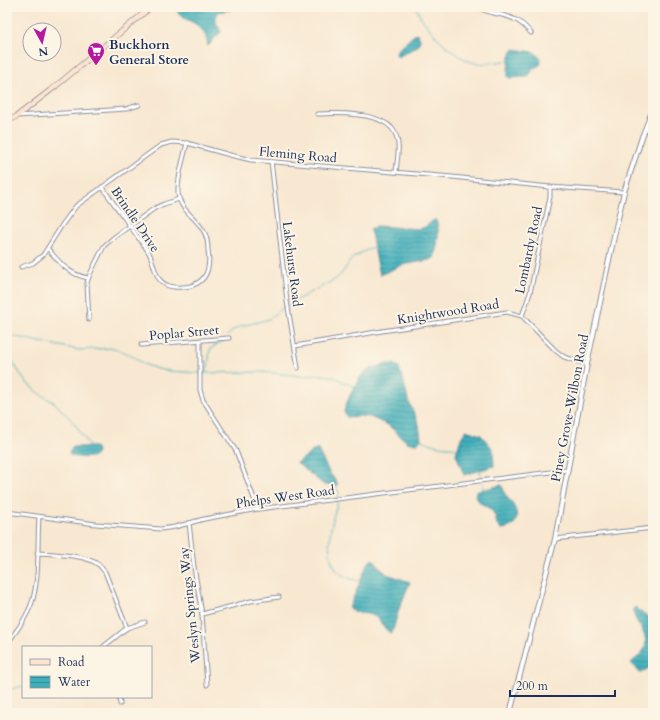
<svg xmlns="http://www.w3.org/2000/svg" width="660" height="720" font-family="Cardo,serif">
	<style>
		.water { fill: url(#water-rules); stroke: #2c6e8c }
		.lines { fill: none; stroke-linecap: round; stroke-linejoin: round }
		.stream { stroke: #3eaeba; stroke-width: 1 }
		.minor-casing { stroke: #8a8c98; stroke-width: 5 }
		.tertiary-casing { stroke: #8a8c98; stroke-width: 6 }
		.secondary-casing { stroke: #8a8c98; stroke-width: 6 }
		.minor { stroke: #fff; stroke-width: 3 }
		.tertiary { stroke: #fff; stroke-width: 4 }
		.secondary { stroke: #fde4d0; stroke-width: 4.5 }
		.labels { text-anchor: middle; stroke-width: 4; stroke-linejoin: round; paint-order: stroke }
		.poi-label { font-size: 13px; font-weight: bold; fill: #1b2f5e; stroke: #fcf5e5; text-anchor: start }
		.street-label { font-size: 13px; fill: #1b2f5e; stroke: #fcf5e5 }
	</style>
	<defs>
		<pattern id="water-rules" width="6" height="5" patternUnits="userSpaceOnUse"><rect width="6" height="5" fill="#3eaeba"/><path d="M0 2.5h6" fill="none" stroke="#338e9a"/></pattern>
	</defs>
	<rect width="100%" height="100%" fill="#fcf5e5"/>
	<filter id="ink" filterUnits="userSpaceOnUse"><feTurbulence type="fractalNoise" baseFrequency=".025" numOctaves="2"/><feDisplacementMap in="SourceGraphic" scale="8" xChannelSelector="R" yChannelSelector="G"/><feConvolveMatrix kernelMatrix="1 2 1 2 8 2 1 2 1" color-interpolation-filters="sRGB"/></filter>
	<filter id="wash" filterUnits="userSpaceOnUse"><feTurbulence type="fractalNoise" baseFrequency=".012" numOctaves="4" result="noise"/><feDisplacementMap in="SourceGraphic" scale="16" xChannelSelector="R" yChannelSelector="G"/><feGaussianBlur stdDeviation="0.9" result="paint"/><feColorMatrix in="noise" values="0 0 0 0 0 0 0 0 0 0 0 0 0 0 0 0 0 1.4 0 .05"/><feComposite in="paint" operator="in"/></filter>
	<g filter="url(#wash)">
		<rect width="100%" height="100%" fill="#f8e8d1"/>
		<!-- water -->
		<g class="water">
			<path d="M175,7H232L230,10L218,12C213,23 218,23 221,32C219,35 215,37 213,39C211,42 211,44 208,46C204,16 182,26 175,7Z"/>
			<path d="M417,33L420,39L419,45L398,57L396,55L397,50C405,45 409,38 417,33Z"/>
			<path d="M514,49L534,52L540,57L541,64L533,69L528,77L510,78L508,77C508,69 508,56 514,49Z"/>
			<path d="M435,219C441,226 437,249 434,258L429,260L402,265L380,275L370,229L376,226L419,229L425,227Z"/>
			<path d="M387,364H394L398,366L403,378L408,400L419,424L421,440L416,444L407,442L388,425L370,417L360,416L347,417L344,412C345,404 358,377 365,372C371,368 380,366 387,364Z"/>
			<polygon points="466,430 481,435 493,449 494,466 464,475 456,454 461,438"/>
			<path d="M73,447H94L96,448L97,453L95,456C88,458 78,458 70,455L69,453Z"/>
			<polygon points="317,448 329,472 338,484 336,486 324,485 297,463"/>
			<path d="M502,485C504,489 504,494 507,497C509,500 512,502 513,505C522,519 514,529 500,529C495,524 497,516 492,511C486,505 477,503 475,495L477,491Z"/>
			<path d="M373,559L381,569L387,574L410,582L399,609L393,630L391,633C384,630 382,622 376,617C368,612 357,615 349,608L367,565L371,560Z"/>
			<path d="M635,607L653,621V666L640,673L631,663C634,659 638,658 641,654C655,637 634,625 633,610Z"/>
		</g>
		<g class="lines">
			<!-- stream -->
			<g class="stream">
				<path d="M416,7C422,26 456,60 476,63C488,65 499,61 511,60"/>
				<polyline points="7,335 79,350 114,348 131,355 144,364 157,369 169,371 200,373 262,372 302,376 321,375 331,376 355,387"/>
				<path d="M227,336L235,329L242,326L269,319L283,307L336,279C344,272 343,271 348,264C353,255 366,251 374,246"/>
				<polyline points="7,348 10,358 25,381 37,392 55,403 74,423 91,448"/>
				<polyline points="7,368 10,359"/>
				<polyline points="205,373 208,366 210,349 224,340"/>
				<path d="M421,440C431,444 442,448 453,447L457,450"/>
				<polyline points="479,469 483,479"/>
				<polyline points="483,483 483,489"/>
				<path d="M335,485C342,494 337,505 334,514C330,532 324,560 340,573C345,578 352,579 359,581"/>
				<polyline points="7,690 23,686"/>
			</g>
		</g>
	</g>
	<g filter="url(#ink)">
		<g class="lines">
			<defs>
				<g id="minor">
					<path d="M477,7C488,14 502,13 514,19C521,22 526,27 531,33"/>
					<path d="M317,114C337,113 385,112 395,133C401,145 397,159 396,172"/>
					<polyline points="17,116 126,109 139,105"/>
					<polyline points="271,161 287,301 298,368"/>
					<path d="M102,187L148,251C156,264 153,285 174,287C201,289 212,276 208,250C208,243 207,236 203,230C195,216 180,211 178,193C177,178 184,157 187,143"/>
					<path d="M48,249C61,264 68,274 88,278"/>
					<polyline points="21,267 33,263 43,255 62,225 76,206 161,145 172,142 187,143 230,155 251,160 452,177 550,187 624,192"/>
					<polyline points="522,316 530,293 550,197 550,187"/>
					<polyline points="89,320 87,283 90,274 104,246 113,238 155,208 164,204 179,199"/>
					<polyline points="200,340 200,390 203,400 236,451 258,509"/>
					<polyline points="141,345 229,338"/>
					<polyline points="295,346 382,331 507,312 522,316 556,351 564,357 587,364"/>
					<polyline points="7,512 96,524 161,529 175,527 204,519 258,509 567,470"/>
					<polyline points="189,523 194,567 202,614 207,685"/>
					<polyline points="555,539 653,528"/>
					<path d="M37,553C53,554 87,555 99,565C101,567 103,570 105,572L127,628"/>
					<polyline points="202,614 251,601 279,597"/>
					<path d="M7,644C17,630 28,616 33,599C40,572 37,544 39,517"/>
					<polyline points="103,647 127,628 145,622"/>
					<polyline points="119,697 120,704"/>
				</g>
				<polyline id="tertiary" points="510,713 555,539 587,364 616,227 624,192 642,137 653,109"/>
				<polyline id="secondary" points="7,122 17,116 56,86 151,7"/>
			</defs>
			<!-- minor casing -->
			<use href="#minor" class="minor-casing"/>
			<!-- tertiary casing -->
			<use href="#tertiary" class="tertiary-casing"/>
			<!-- secondary casing -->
			<use href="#secondary" class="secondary-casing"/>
			<!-- minor -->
			<use href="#minor" class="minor"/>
			<!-- tertiary -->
			<use href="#tertiary" class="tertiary"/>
			<!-- secondary -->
			<use href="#secondary" class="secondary"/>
		</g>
	</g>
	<!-- icons -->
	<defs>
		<symbol id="supermarket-pin" viewBox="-11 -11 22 30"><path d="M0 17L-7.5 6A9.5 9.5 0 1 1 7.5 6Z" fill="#b5179e" stroke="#fcf5e5"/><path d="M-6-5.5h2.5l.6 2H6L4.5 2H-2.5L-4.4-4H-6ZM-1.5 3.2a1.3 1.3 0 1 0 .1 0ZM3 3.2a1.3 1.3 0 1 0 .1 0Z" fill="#fff"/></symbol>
	</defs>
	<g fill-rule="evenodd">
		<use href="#supermarket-pin" x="86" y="41" width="20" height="27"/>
	</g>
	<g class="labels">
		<!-- poi labels -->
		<g class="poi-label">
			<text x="109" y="49">Buckhorn<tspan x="109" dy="15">General Store</tspan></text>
		</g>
		<!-- street labels -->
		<g class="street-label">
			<text transform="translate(298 154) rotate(5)" y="5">Fleming Road</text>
			<text transform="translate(136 219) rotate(56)" y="5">Brindle Drive</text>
			<text transform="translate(528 250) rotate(-78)" y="5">Lombardy Road</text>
			<text transform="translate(293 264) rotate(83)" y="5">Lakehurst Road</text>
			<text transform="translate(448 311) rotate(-9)" y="5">Knightwood Road</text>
			<text transform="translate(184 332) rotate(-5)" y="5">Poplar Street</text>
			<text transform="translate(569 408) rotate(-79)" y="5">Piney Grove-Wilbon Road</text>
			<text transform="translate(285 496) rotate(-8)" y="5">Phelps West Road</text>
			<text transform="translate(189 605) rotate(-96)" y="5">Weslyn Springs Way</text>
		</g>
	</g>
	<!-- margin -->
	<rect width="660" height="720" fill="none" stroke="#fcf5e5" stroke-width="24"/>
	<!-- legend -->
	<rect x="22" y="646" width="130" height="52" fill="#fcf5e5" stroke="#a2a6af"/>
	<rect x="30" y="659" width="20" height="6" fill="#fde4d0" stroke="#a2a6af"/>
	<text x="58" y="666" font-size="12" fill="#1b2f5e">Road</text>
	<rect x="30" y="676" width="20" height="12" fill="url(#water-rules)" stroke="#a2a6af"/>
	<text x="58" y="686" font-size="12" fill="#1b2f5e">Water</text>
	<!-- north arrow -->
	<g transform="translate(42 42) rotate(172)"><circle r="19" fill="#fcf5e5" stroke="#a2a6af"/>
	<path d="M0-3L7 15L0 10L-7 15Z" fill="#b5179e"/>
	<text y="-6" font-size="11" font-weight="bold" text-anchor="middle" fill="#1b2f5e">N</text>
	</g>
	<!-- scale -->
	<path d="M510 690v6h105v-6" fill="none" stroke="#1b2f5e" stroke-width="2"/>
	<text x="516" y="690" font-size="12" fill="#1b2f5e" stroke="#fcf5e5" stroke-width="3" paint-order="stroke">200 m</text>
</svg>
